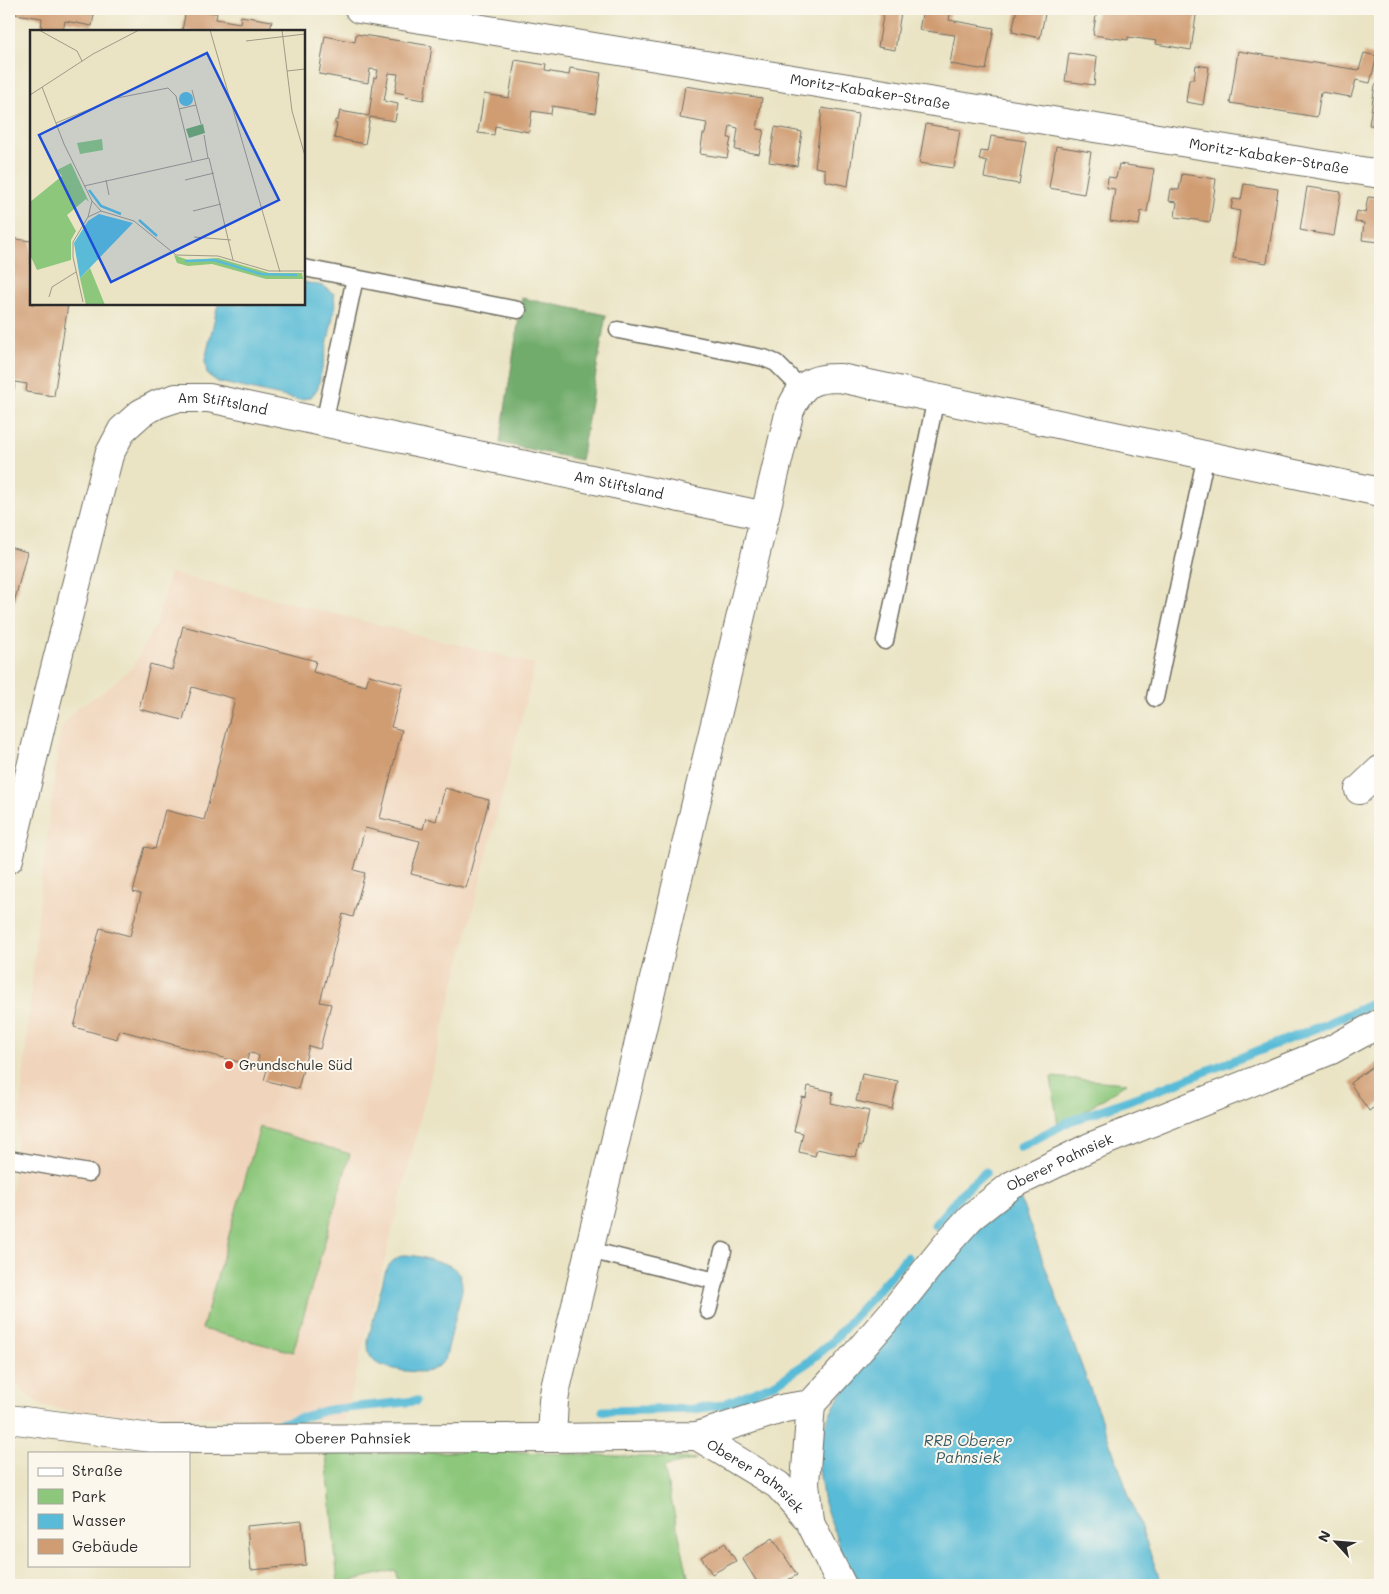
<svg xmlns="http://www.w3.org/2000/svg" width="1389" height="1594" font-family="Mali,sans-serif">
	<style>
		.built { fill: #f0d5bc }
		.green { fill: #8cc77c; stroke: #5c7954 }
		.forest { fill: #71ac6c; stroke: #4e6c4c }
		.water { fill: #59bbd7; stroke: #427381 }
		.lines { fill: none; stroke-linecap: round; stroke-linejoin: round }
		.stream { stroke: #59bbd7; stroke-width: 9 }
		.building { fill: #d09d73 }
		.lane-casing { stroke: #6e6c61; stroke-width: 19 }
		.street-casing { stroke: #6e6c61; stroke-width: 30 }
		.lane { stroke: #fff; stroke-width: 16 }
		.street { stroke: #fff; stroke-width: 28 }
		.poi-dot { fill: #c8321e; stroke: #fbf7ec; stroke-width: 2 }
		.labels { text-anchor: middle; stroke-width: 4; stroke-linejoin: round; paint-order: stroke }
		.street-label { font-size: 14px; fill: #2b2b2b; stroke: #fbf7ec }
		.poi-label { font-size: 14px; fill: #2b2b2b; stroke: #fbf7ec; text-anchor: start }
		.water-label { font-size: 15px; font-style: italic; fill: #3b5d67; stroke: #fbf7ec }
		.inset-river { fill: none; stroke: #59bbd7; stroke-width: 2.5 }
		.inset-road { fill: none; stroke: #9e9a87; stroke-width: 1 }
		.view { fill: #1d4ed8; fill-opacity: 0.15; stroke: #1d4ed8; stroke-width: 2.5 }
		.inset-edge { fill: none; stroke: #2b2b2b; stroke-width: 2.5 }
	</style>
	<rect width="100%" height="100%" fill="#fbf7ec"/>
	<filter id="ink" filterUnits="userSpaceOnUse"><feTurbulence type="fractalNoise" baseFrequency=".02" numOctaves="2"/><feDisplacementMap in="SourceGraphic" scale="10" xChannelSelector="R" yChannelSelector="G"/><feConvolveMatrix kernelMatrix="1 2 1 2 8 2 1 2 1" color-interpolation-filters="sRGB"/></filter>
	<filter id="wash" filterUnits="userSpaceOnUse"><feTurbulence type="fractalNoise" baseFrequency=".0096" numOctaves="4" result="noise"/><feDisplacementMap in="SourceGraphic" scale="20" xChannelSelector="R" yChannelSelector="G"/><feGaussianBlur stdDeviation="1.12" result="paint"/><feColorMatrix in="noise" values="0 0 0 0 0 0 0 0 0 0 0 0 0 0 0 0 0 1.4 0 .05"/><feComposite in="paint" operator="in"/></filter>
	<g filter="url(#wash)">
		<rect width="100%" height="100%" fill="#eae4c5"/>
		<!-- built -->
		<polygon class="built" points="170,573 535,664 344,1421 119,1414 73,1411 42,1406 25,1394 9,1375 9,1229 42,873 61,729 78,707 99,695 133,667 156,623"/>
		<!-- green -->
		<g class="green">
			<polygon points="1051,1077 1127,1083 1070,1121 1058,1126"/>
			<polygon points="260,1127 350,1154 293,1352 202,1329"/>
			<polygon points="492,1451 696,1459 664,1467 690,1585 399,1585 395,1570 338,1584 326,1454"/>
		</g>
		<!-- forest -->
		<polygon class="forest" points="522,298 606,315 581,460 500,443"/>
		<!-- water -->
		<g class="water">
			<polygon points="304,282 323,286 334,294 335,307 318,388 311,397 300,400 218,382 207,374 205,360 218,304 304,304"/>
			<polygon points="1020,1198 1162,1585 850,1585 845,1577 838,1542 824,1503 818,1462 824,1426 839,1397 878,1345 967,1237"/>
			<path d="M403,1255C413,1255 422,1257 431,1260C449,1264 463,1268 462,1290L445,1360C440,1365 436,1369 429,1371C417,1374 379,1369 372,1359C368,1353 368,1347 368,1340L385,1273C389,1263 394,1259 403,1255Z"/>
		</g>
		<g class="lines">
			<!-- stream -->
			<g class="stream">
				<polyline points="1020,1147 1070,1121 1166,1087 1324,1025 1369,1005"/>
				<polyline points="935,1225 962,1193 986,1172"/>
				<polyline points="603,1411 693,1409 722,1405 776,1383 807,1363 831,1343 907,1257"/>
				<polyline points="266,1428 327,1410 416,1401"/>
			</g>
		</g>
		<g id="blocks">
			<!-- building -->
			<g class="building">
				<polygon points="16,9 95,9 92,26 65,21 63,31 38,31 38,28 41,29 42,18 15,14"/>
				<polygon points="186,9 217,13 216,19 240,23 241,16 272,21 270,31 182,31"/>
				<polygon points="923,9 951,9 949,20 994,28 986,70 950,64 955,35 919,30"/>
				<polygon points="1017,9 1046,9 1040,38 1012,32"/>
				<polygon points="1097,9 1197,9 1191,50 1156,44 1157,41 1143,39 1128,37 1128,40 1093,35"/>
				<polygon points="884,10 901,12 895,50 878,47"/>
				<polygon points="356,34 432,46 424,100 405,97 406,94 395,92 398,74 389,73 384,101 398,104 395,121 370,117 365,144 334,138 337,124 335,124 335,120 338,120 340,111 369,116 374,77 376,78 378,70 370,69 368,83 319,74 325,36 355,42"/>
				<polygon points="1238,51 1359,70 1364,53 1377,56 1370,83 1356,80 1351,97 1321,92 1317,117 1230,103"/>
				<polygon points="1069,53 1097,57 1094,85 1065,81"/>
				<polygon points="515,60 546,65 545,71 569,75 570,68 601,73 595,113 552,106 551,114 532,111 529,132 495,126 494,135 478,133 484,94 509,98"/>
				<polygon points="1196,65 1209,67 1203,105 1186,102 1189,79 1194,79"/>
				<polygon points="1375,85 1380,85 1380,126 1369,125"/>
				<polygon points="685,86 762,98 757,129 764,130 759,154 735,150 738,128 730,126 728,138 731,138 727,158 700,154 703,134 705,134 707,123 680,118"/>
				<polygon points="822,108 858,114 848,186 825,181 825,169 815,167"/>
				<polygon points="926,124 960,130 954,168 919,163"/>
				<polygon points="775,127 802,132 797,166 769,162"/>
				<polygon points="991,136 1026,141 1019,184 984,178 987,161 979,160 981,151 988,152"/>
				<polygon points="1056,146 1091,152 1084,194 1049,188"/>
				<polygon points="1119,164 1154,169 1147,212 1141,211 1139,225 1110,221 1115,189 1107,188 1108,177 1116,178"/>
				<polygon points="1182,174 1216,179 1210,222 1175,217 1177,202 1169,201 1171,189 1179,190"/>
				<polygon points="1244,184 1278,189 1267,263 1233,258 1240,211 1231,209 1233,199 1241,200"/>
				<polygon points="1307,187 1341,192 1334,236 1300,230"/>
				<polygon points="1368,197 1380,198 1380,242 1362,240 1364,223 1355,222 1357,211 1365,213"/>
				<polygon points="9,238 31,241 31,304 68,304 54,396 26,392 27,384 15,382 14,390 9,389"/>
				<polygon points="9,547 27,552 14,603 9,601"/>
				<polygon points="183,626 316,661 313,672 366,686 369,675 403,684 391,727 402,730 380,818 423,829 426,818 436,821 445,788 489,800 466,888 411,874 420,841 365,828 354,870 365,873 353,917 343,914 320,1002 331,1004 320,1049 309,1046 298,1089 264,1080 267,1070 256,1067 259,1056 255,1054 249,1053 246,1064 119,1030 117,1039 74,1027 100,928 130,936 141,894 133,892 145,847 155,849 165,810 204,820 235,699 192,687 183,720 139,709 150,664 172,670"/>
				<polygon points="1380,1061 1380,1103 1369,1111 1350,1083"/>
				<polygon points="862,1074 898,1081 892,1109 856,1101"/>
				<polygon points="808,1086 833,1092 831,1103 869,1111 862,1146 859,1145 856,1157 817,1149 815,1156 799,1152 803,1133 794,1131 802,1097 806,1098"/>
				<polygon points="302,1521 306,1565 251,1570 247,1526"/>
				<polygon points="773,1538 797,1575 779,1585 759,1585 742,1558"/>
				<polygon points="725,1543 736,1561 712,1574 701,1557"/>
			</g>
		</g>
	</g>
	<g filter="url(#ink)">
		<use href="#blocks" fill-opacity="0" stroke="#6e6c61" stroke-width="1"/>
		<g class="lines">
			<defs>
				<g id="lane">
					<polyline points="304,268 518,310"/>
					<polyline points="618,330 764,358 776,363 803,390"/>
					<polyline points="324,423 355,278"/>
					<polyline points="885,641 936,398"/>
					<polyline points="1155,698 1206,455"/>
					<polyline points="9,1159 89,1173"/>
					<polyline points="589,1250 716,1281"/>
					<polyline points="708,1311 723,1251"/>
				</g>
				<g id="street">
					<path id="s1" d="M359,9L1380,174"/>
					<polyline points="1359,790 1380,770"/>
					<path id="s2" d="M9,859L48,696L109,455L122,430L141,413L158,404L176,398H209L765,516"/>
					<polyline points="811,1404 805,1483 809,1520 842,1585"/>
					<path id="s3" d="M9,1419L159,1439L552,1438L697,1436L785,1408L811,1404L844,1368L891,1314L951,1239L971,1217L1012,1185L1090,1147L1331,1050L1380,1023"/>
					<path id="s4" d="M697,1436L778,1485L809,1520"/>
					<path d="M552,1438L554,1401L556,1389L790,410C803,383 810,378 840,378L1380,492"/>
				</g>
			</defs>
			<!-- lane casing -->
			<use href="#lane" class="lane-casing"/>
			<!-- street casing -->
			<use href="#street" class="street-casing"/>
			<!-- lane -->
			<use href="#lane" class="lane"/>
			<!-- street -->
			<use href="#street" class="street"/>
		</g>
	</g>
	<!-- markers -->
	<circle class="poi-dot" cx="229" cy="1065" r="5"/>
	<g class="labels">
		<!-- street labels -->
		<g class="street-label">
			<text dy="5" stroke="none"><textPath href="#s1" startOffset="518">Moritz-Kabaker-Straße</textPath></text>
			<text dy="5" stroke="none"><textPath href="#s1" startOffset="922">Moritz-Kabaker-Straße</textPath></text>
			<text dy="5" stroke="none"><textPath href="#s2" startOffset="555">Am Stiftsland</textPath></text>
			<text dy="5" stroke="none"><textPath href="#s2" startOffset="960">Am Stiftsland</textPath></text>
			<text dy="5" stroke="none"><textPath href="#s3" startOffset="1159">Oberer Pahnsiek</textPath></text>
			<text dy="5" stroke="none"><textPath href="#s3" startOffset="345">Oberer Pahnsiek</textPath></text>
			<text dy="5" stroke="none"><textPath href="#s4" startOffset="71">Oberer Pahnsiek</textPath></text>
		</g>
		<!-- poi labels -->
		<g class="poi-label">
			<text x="239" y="1070">Grundschule Süd</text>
		</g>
		<!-- water labels -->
		<g class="water-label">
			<text x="968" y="1446">RRB Oberer<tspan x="968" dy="17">Pahnsiek</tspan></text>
		</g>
	</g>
	<!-- overview -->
	<g transform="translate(30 30)">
		<rect width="275" height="275" fill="#eae4c5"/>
		<path d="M72,109L73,120L50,124L47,113ZM41,133L59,172L56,169L37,185L46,201L41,210V230L7,240L0,225V172L32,146L27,140ZM144,225L158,230L188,228L239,243H272L273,249H236L182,234L158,236L147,233ZM60,238L75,275H56L50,248Z" fill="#8cc77c"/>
		<path d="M173,94L175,103L159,108L156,99Z" fill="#71ac6c"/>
		<path d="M149 69a7 7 0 1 1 14 0a7 7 0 1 1-14 0ZM69,184L103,193L50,248L44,213L58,191Z" fill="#59bbd7"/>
		<path class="inset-river" d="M59,160L71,176L91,184M109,190L127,206M155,231L184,230L231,244L267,245"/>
		<path class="inset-road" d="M9,0L47,21L52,31M180,0L250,242M252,0L262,81L275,126M216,11L275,4M257,41L275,39M12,57L34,114L62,171L71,181L104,191L146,225L188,226L239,241H275M162,60L171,94M0,65L63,24L109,0M149,79L166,75M26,93L87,68L138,58L146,66L162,131M174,105L178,128M76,150L79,165M155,150L184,143M54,156L179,128L203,230M163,181L191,174M58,187L62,171M164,207L201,210M19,267L22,257L46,242M53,272L43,227V212L58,187L71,181"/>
		<path class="view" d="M177,23L249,170L81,252L9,105Z"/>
		<rect width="275" height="275" class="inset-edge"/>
	</g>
	<!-- margin -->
	<rect width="1389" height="1594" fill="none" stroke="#fbf7ec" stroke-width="30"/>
	<!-- legend -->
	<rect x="28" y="1452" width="162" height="115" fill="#fbf7ec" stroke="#a8a59f"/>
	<rect x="38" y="1468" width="25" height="8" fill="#ffffff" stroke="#a8a59f"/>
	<text x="72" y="1476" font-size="15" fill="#2b2b2b">Straße</text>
	<rect x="38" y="1489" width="25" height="15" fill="#8cc77c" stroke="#a8a59f"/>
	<text x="72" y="1502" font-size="15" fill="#2b2b2b">Park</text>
	<rect x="38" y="1514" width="25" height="15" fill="#59bbd7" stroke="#a8a59f"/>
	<text x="72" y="1526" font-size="15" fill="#2b2b2b">Wasser</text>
	<rect x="38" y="1539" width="25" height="15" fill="#d09d73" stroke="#a8a59f"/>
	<text x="72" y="1552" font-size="15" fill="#2b2b2b">Gebäude</text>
	<!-- north arrow -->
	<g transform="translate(1336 1542) rotate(296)" stroke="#fbf7ec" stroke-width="4" paint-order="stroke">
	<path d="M0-4L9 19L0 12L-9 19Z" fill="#2b2b2b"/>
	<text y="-8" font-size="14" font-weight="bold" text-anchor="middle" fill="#2b2b2b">N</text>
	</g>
</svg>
